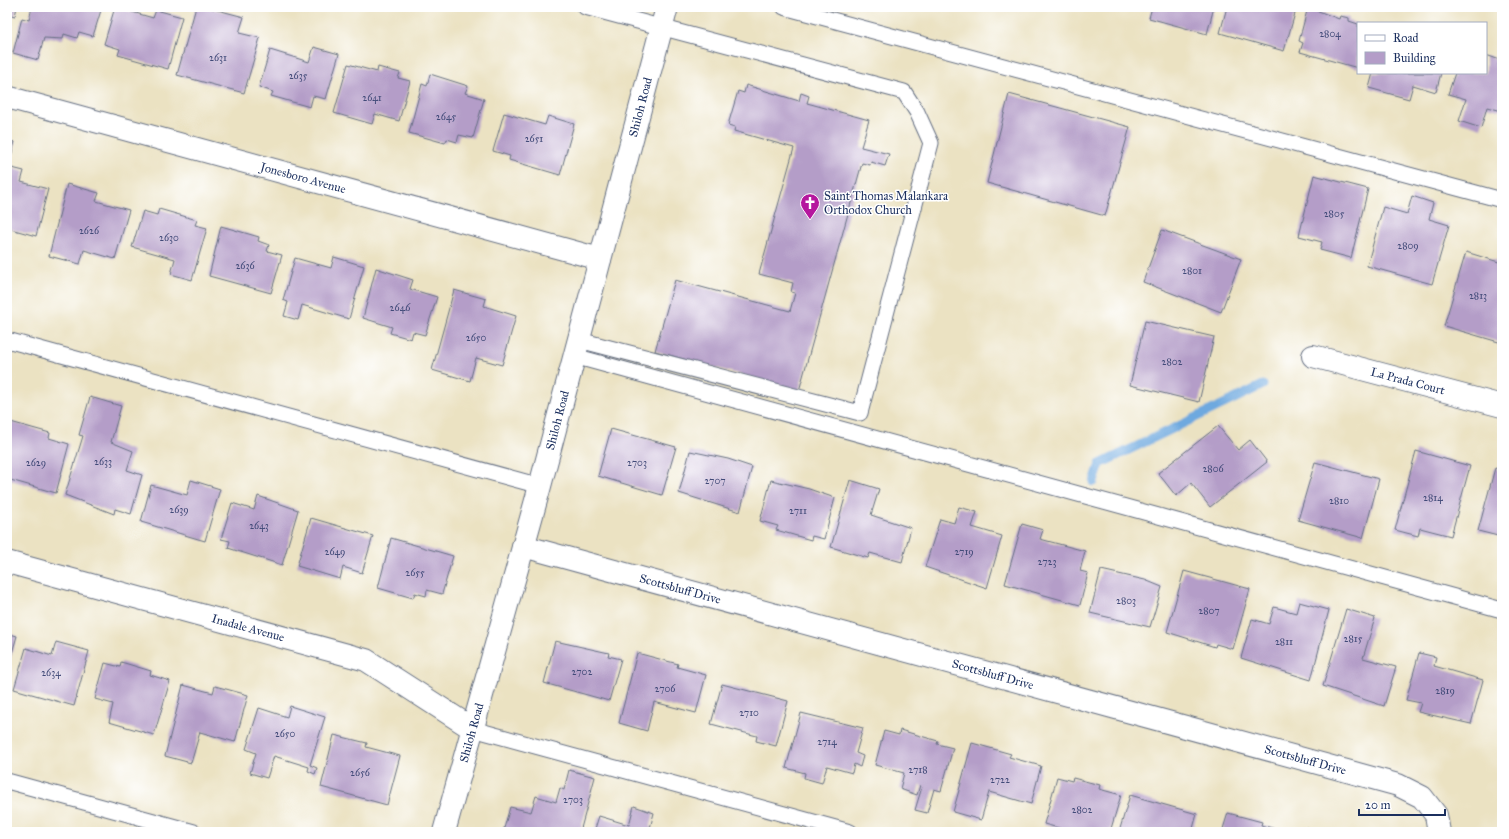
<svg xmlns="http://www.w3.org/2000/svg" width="1509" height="839" font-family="'IM FELL Great Primer',serif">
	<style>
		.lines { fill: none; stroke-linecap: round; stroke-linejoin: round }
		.stream { stroke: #6ea9df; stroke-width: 9 }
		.building { fill: #b49dc8 }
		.lane-casing { stroke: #646e81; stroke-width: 17 }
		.street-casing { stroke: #646e81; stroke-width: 24 }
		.secondary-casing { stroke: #646e81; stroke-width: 24 }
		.lane { stroke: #fff; stroke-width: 15 }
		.street { stroke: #fff; stroke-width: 22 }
		.secondary { stroke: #fff; stroke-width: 22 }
		.labels { text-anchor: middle; stroke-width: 3; stroke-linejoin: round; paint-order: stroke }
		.number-label { font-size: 10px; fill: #414a78 }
		.street-label { font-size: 12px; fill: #1b2f5e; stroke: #fff }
		.poi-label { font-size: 12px; fill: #1b2f5e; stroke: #fff; text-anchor: start }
	</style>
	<rect width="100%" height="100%" fill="#fff"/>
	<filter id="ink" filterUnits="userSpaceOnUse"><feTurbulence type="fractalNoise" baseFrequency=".025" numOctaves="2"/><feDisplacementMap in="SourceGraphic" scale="8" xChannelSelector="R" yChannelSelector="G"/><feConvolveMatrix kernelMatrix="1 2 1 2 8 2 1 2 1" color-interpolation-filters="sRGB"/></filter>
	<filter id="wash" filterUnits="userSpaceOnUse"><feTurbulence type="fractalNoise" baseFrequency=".012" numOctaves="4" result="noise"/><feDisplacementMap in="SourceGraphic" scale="16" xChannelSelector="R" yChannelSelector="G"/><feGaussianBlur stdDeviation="0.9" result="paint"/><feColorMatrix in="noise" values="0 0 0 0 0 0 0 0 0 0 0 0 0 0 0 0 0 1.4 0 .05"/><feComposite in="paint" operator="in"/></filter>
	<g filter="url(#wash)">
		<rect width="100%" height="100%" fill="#ebe2c2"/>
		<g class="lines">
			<!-- stream -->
			<polyline class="stream" points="1094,482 1100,464 1263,385"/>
		</g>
		<g id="blocks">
			<!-- building -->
			<g class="building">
				<polygon points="7,7 17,7 15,16 7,14"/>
				<polygon points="32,7 102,7 93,36 79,32 77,38 64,34 63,39 44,38 38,60 13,53 22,18 29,20"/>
				<polygon points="115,7 153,18 156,10 182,17 168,69 118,55 120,49 104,44"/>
				<polygon points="196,7 206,7 244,17 239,33 260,38 244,93 177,75"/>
				<polygon points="1121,7 1133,7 1132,11"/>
				<polygon points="1152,7 1214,7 1207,34 1149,18"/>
				<polygon points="1227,7 1287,7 1296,10 1284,51 1220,33"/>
				<polygon points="1308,7 1339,19 1340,16 1349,18 1349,21 1358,24 1358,68 1300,52 1303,43 1299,41"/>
				<polygon points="314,47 339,54 326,99 313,96 310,107 271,96 273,92 259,87 270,50 309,62"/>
				<polygon points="1486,55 1500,60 1498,65 1502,66 1502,111 1487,107 1481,128 1459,121 1466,99 1448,94 1455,73 1486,73"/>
				<polygon points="348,64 377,72 378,67 400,73 398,78 410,81 399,121 375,114 372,124 334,113"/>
				<polygon points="1373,73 1441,73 1436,92 1413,85 1409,99 1369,88"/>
				<polygon points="430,74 468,86 465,93 484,99 473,138 459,135 457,142 447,139 445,143 409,133 422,84 427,86"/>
				<polygon points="746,85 799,101 801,93 809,96 807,103 869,120 861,147 889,154 885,166 871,162 870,165 862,163 799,391 655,351 675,280 790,311 795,293 791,292 793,283 759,274 794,148 734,131 735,127 728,125 738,91 744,93"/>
				<polygon points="1009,94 1130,127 1105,216 987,183"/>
				<polygon points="504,113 545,125 548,116 574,124 560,175 509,160 510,156 493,151"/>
				<polygon points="7,140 15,142 8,167 24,171 21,182 48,189 36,236 7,228"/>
				<polygon points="1314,175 1368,189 1351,258 1320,250 1322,242 1299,236"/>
				<polygon points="67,184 99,193 96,201 129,210 115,259 84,250 80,264 49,256"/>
				<polygon points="1412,196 1433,203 1429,219 1449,225 1432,284 1367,266 1383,207 1407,214"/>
				<polygon points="159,209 197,220 195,225 207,228 192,280 171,274 175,259 132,247 143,211 157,215"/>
				<polygon points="221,226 259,237 258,241 269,245 267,251 282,255 271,293 209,276"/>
				<polygon points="1162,230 1241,259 1221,312 1143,282"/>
				<polygon points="1466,252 1502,263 1502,343 1444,326"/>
				<polygon points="334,257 364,266 349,319 302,305 298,320 284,316 288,302 283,300 295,258 331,268"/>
				<polygon points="376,268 413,280 410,289 437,297 425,335 413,332 411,339 390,333 392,327 363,318"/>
				<polygon points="454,290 486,299 484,306 516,316 502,365 476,358 470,381 432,370"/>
				<polygon points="1145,321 1214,337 1199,402 1130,385"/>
				<polygon points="90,397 121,406 111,442 133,451 127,470 142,475 131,514 115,509 114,514 65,495 83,436 79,435"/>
				<polygon points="7,421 50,433 49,438 69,444 56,493 7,479"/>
				<polygon points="1218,426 1238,450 1250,440 1267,462 1210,507 1191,483 1176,496 1158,473"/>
				<polygon points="611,429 676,447 662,495 598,476"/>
				<polygon points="690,451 728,459 752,467 740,512 679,493"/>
				<polygon points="1416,451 1470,466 1451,536 1420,528 1418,536 1395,530"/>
				<polygon points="1315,462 1379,479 1363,538 1298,520"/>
				<polygon points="1495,468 1502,470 1502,537 1478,531"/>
				<polygon points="191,480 220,489 205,541 141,522 151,485 187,495"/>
				<polygon points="771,480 809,489 835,498 824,539 812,536 811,540 776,530 778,526 760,521"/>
				<polygon points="850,480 879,489 871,515 911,528 902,562 870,553 868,558 831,547"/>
				<polygon points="258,496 298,510 282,565 228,548 230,541 221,539 232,503 254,510"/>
				<polygon points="959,507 977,512 972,527 1002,536 987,588 925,567 940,519 954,523"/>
				<polygon points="311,518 373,536 362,573 343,567 340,579 297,566"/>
				<polygon points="1022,524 1043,530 1040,539 1085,551 1080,571 1088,573 1080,605 1005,584"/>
				<polygon points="391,538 453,556 442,594 427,590 426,596 415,593 413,598 378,588"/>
				<polygon points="1101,570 1145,580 1162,587 1150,627 1090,613"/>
				<polygon points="1184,571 1250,589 1233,649 1216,644 1215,647 1167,632"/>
				<polygon points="1299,602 1329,610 1311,680 1241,658 1252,619 1269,624 1274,607 1296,613"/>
				<polygon points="1346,609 1375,618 1363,658 1396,667 1384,706 1323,686"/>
				<polygon points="7,633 17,636 7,670"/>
				<polygon points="555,641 609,653 608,656 621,659 609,701 544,683"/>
				<polygon points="56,642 89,651 74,706 14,689 26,648 52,656"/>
				<polygon points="637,653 678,664 677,667 706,675 696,713 654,702 647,731 619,723"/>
				<polygon points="1419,653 1436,657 1434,666 1483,680 1471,724 1418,712 1421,703 1406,700"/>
				<polygon points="121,662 151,671 150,675 170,681 154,735 109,722 113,704 95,699 105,663 120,667"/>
				<polygon points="722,684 788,701 776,746 756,741 757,736 711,724"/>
				<polygon points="183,685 213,693 215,686 248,695 235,742 200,732 191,763 165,756"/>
				<polygon points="290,706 325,717 310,765 317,768 315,774 308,771 309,767 274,756 267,778 250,773 256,753 246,749 259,708 287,717"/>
				<polygon points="801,713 863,728 856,753 863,756 860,767 854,764 852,773 827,766 822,783 804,778 805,773 786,768"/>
				<polygon points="900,730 938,741 937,744 953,748 941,791 934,789 927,813 915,810 922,787 920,785 917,795 900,789 904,773 875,765 884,731 899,735"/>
				<polygon points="334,735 367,743 366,747 400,756 387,805 321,787"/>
				<polygon points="972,743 1011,754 1009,757 1041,766 1031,804 989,792 981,820 953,812"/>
				<polygon points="569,770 595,777 580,832 503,832 510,807 531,812 536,796 556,802 560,788 564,790"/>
				<polygon points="1057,777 1072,781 1073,778 1100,785 1099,789 1121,795 1110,832 1073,832 1044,824"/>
				<polygon points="1130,795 1197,814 1192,832 1119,832"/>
				<polygon points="634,806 654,813 650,828 660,832 594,832 599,816 629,825"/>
				<polygon points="1228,813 1262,822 1261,825 1287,832 1222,832"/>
				<polygon points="136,827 159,831 159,832 135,832"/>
				<polygon points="1307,827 1322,832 1306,832"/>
			</g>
		</g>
	</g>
	<g filter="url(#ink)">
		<use href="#blocks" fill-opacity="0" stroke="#646e81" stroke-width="1"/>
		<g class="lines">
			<defs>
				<g id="lane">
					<polyline points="784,7 1502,200"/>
					<polyline points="7,340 540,486"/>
					<polyline points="579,340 860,413 931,143 917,112 904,92 585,7"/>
					<polyline points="574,356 1502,610"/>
					<polyline points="473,729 850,832"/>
					<polyline points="7,781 194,832"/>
				</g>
				<g id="street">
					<path id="s1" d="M7,97L600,259"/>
					<path id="s2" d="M1313,356L1502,406"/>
					<path id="s3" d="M523,546L1398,785L1422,797L1436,815L1439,832"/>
					<path id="s4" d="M7,562L366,660L473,729"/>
				</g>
				<g id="secondary">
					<path id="s5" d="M444,832L540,486L667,7"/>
				</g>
			</defs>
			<!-- lane casing -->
			<use href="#lane" class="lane-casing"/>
			<!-- street casing -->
			<use href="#street" class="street-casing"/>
			<!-- secondary casing -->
			<use href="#secondary" class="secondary-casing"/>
			<!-- lane -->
			<use href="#lane" class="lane"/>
			<!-- street -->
			<use href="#street" class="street"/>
			<!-- secondary -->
			<use href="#secondary" class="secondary"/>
		</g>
	</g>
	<!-- icons -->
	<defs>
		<symbol id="church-pin" viewBox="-11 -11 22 30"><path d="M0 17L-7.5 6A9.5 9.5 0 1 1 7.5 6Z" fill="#b5179e" stroke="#fff"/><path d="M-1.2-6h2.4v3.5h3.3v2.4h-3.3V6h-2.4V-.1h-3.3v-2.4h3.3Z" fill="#fff"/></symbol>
	</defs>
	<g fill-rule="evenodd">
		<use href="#church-pin" x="799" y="192" width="22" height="30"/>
	</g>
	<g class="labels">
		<!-- number labels -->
		<g class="number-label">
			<text x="1330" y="37">2804</text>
			<text x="218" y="61">2631</text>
			<text x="298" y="79">2635</text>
			<text x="372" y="101">2641</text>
			<text x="446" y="120">2645</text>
			<text x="534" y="142">2651</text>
			<text x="1334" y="217">2805</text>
			<text x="89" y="234">2626</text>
			<text x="169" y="241">2630</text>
			<text x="1408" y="249">2809</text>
			<text x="245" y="269">2636</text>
			<text x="1192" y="274">2801</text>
			<text x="1478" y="299">2813</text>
			<text x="400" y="311">2646</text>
			<text x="476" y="341">2650</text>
			<text x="1172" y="365">2802</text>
			<text x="103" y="465">2633</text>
			<text x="36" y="466">2629</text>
			<text x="637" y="466">2703</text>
			<text x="1213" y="472">2806</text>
			<text x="715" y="484">2707</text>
			<text x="1433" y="501">2814</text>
			<text x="1339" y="504">2810</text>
			<text x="179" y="513">2639</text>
			<text x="798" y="514">2711</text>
			<text x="259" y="529">2643</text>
			<text x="335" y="555">2649</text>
			<text x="964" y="555">2719</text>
			<text x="1047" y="565">2723</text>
			<text x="415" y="576">2655</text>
			<text x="1126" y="604">2803</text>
			<text x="1209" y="614">2807</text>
			<text x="1353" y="642">2815</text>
			<text x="1284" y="645">2811</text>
			<text x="582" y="675">2702</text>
			<text x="51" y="676">2634</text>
			<text x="665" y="692">2706</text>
			<text x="1445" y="694">2819</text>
			<text x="749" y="716">2710</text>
			<text x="285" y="737">2650</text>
			<text x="827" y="745">2714</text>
			<text x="918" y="773">2718</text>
			<text x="360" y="776">2656</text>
			<text x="1000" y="783">2722</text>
			<text x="573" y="803">2703</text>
			<text x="1082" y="813">2802</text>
		</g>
		<!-- street labels -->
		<g class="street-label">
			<text dy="4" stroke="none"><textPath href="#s5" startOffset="751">Shiloh Road</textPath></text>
			<text dy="4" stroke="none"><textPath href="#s1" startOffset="307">Jonesboro Avenue</textPath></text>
			<text dy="4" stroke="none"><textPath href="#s2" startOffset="98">La Prada Court</textPath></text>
			<text dy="4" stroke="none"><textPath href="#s5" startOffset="427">Shiloh Road</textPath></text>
			<text dy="4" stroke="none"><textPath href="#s3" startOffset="163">Scottsbluff Drive</textPath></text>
			<text dy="4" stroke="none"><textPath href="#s4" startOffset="250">Inadale Avenue</textPath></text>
			<text dy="4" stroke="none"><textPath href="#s3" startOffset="487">Scottsbluff Drive</textPath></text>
			<text dy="4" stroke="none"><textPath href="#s5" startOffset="103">Shiloh Road</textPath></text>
			<text dy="4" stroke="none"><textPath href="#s3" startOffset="811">Scottsbluff Drive</textPath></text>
		</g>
		<!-- poi labels -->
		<g class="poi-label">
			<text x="824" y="200">Saint Thomas Malankara<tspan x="824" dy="14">Orthodox Church</tspan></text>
		</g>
	</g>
	<!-- margin -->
	<rect width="1509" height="839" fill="none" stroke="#fff" stroke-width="24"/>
	<!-- legend -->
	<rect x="1357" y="22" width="130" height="52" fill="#ffffff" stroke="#a4acbf"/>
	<rect x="1365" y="35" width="20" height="6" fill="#ffffff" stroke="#a4acbf"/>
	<text x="1393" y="42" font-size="12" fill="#1b2f5e">Road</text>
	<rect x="1365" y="52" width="20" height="12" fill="#b49dc8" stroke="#a4acbf"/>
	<text x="1393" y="62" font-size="12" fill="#1b2f5e">Building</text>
	<!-- scale -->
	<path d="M1359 809v6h86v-6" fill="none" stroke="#1b2f5e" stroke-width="2"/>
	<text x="1365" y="809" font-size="12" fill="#1b2f5e" stroke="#ffffff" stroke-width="3" paint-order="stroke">20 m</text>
</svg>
